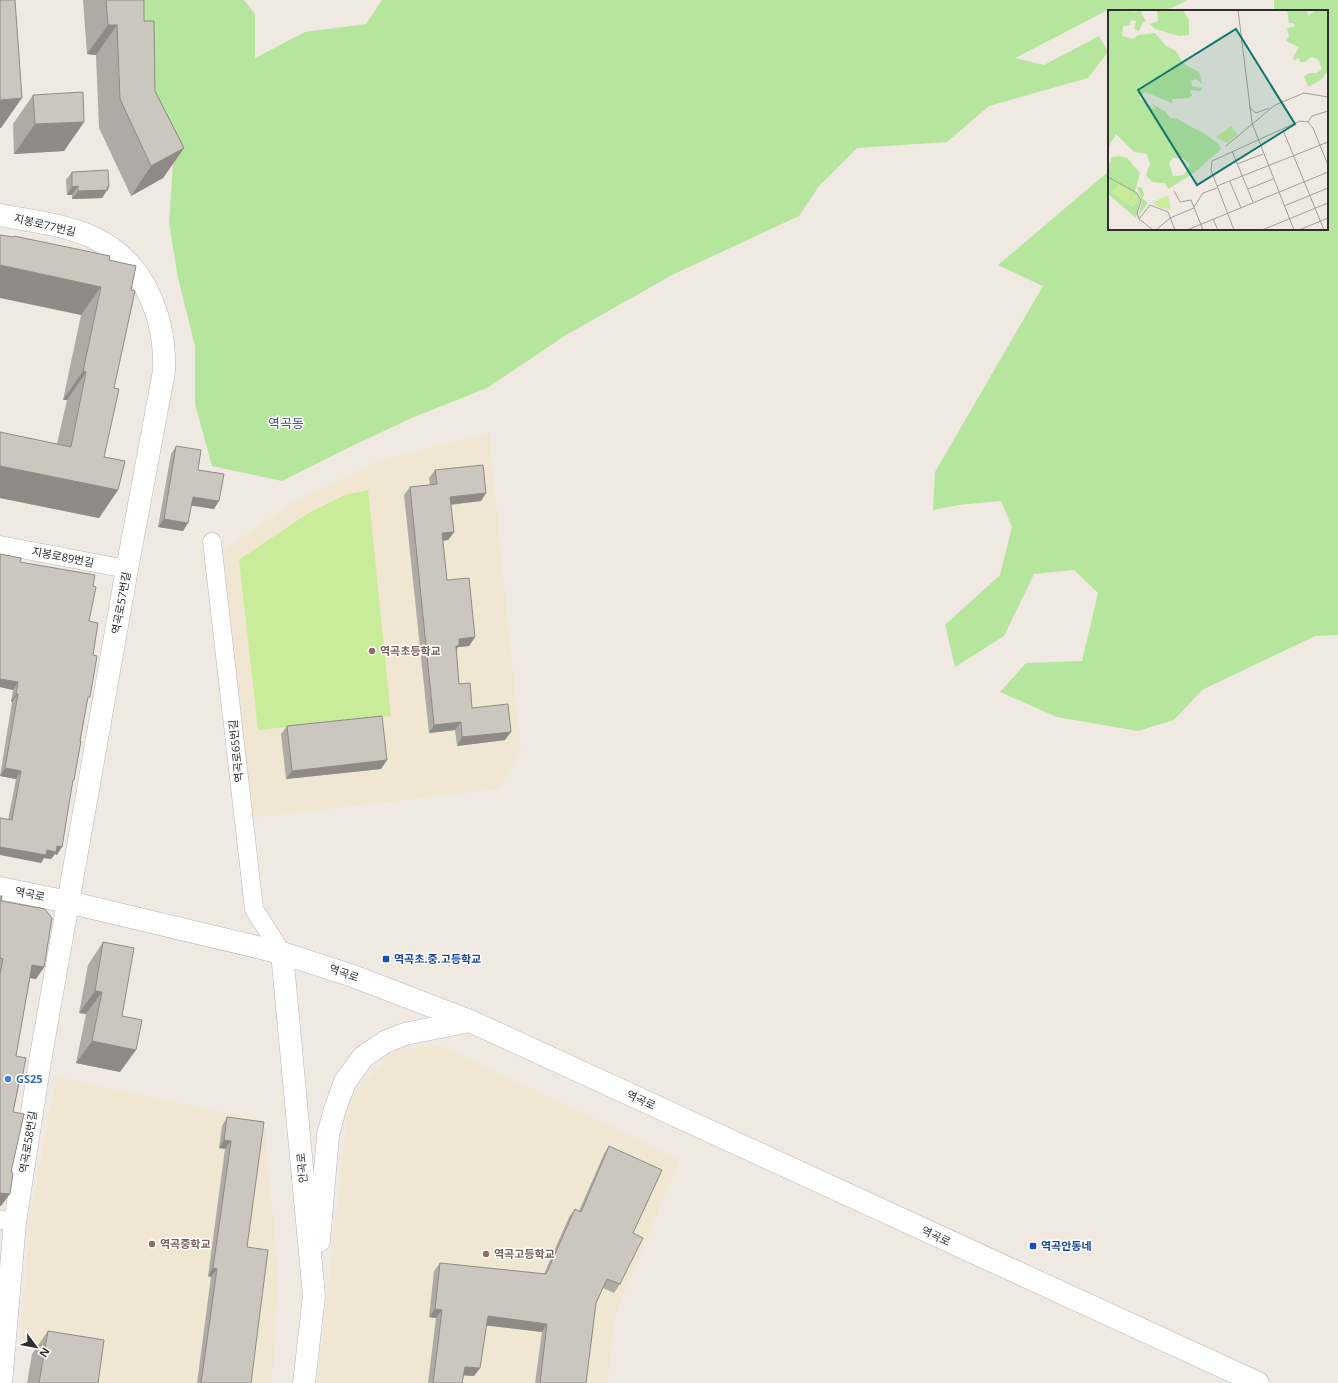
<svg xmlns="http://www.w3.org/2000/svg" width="1338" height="1383" font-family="'Open Sans','Noto Sans KR',sans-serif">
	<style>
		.education { fill: #f0e6d1 }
		.green { fill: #b6e59e }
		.pitch { fill: #c9ec9a }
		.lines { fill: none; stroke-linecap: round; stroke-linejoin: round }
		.minor-casing { stroke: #b4b7c1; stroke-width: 19 }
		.tertiary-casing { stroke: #b4b7c1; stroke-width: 23 }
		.minor { stroke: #fff; stroke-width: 18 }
		.tertiary { stroke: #fff; stroke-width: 22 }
		.wall { fill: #afaba4 }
		.shaded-wall { fill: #8e8b86 }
		.building { fill: #cbc7bf; stroke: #8e8b86 }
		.education-dot { fill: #8d6e63; stroke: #fff; stroke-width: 1.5 }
		.transit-dot { fill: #1a4fb4; stroke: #fff; stroke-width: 1.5 }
		.shop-dot { fill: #3f7fe0; stroke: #fff; stroke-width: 1.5 }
		.labels { text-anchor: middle; stroke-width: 3; stroke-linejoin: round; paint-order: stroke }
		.street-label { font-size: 11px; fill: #2e2e2e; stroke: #fff }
		.education-label { font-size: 11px; font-weight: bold; fill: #785e54; stroke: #fff; text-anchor: start }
		.transit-label { font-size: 11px; font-weight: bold; fill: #164399; stroke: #fff; text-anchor: start }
		.shop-label { font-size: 11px; font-weight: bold; fill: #366cbe; stroke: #fff; text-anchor: start }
		.quarter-label { font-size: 13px; fill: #4d5680; stroke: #fff }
		.inset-road { fill: none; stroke: #a29e99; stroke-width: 1 }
		.view { fill: #0f766e; fill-opacity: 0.15; stroke: #0f766e; stroke-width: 2 }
		.inset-edge { fill: none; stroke: #2e2e2e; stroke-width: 2 }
	</style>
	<rect width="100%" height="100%" fill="#efe9e1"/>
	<!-- education -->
	<g class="education">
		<polygon points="489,433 521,752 498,789 251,818 223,550 293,502 383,459"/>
		<polygon points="439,1045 680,1159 616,1313 607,1383 317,1383 350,1096 394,1051"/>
		<polygon points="56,1077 264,1121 278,1270 275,1344 271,1383 95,1383 94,1359 21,1346 30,1218"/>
	</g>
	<!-- green -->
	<g class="green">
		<polygon points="141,0 244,0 255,14 255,58 305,32 366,24 382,0 1187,0 1174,7 1160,11 1106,11 1015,58 1044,65 1099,36 1108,52 1088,78 989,106 947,142 857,148 819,186 799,216 674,274 626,301 566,335 487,388 414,417 352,446 282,481 212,466 195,404 195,346 178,278 169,223 173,163 142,42"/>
		<polygon points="1274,0 1338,0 1338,635 1315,636 1202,690 1174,720 1138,731 1057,717 1000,692 1026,663 1082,661 1098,593 1074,570 1034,574 1004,636 955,667 945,625 1000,575 1012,527 1001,501 958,505 933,510 935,472 1043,286 998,265 1109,171 1109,229 1327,229 1327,11 1274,11"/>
	</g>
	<!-- pitch -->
	<polygon class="pitch" points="368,490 391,716 258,730 239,560 307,514 345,495"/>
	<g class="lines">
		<defs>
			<g id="minor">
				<polyline points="212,542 254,909 282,953"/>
				<polyline points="0,545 127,569"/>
				<polyline points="0,1220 15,1222"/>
			</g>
			<g id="tertiary">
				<path d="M0,215C31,221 63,224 92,237C144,260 166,318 164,371L127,569L40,1061L15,1222L1,1383"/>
				<polyline points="0,888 68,902 282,953 353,976 470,1021 1258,1383"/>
				<polyline points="282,953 314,1296 304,1383"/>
				<polyline points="319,1241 328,1135 335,1109 345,1082 363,1057 385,1042 405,1034 470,1021"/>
			</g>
		</defs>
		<!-- minor casing -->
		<use href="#minor" class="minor-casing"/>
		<!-- tertiary casing -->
		<use href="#tertiary" class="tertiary-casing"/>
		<!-- minor -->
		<use href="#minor" class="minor"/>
		<!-- tertiary -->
		<use href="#tertiary" class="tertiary"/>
	</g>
	<!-- wall -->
	<g class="wall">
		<polygon points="83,0 144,0 144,21 155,91 184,148 163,178 131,196 99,128 96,55 87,54"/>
		<polygon points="33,95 84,122 64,151 14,154 13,124"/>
		<polygon points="72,172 109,187 102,198 72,199 72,195 67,195 66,180"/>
		<polygon points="14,236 109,260 131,290 114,388 104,457 118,490 99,518 0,498 0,433 57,444 67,400 63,400 81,315 13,237"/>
		<polygon points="176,446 198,470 214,509 192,505 183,531 158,527 171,454"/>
		<polygon points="435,470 486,493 481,501 451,505 454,532 448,540 443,541 447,580 475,637 469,646 458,647 456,650 459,684 472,708 505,740 457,746 455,730 429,733 404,495 410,487 430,485 429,478"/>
		<polygon points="0,554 20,562 93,586 89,621 93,655 87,701 72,783 57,855 55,854 51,859 44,858 41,863 8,820 16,779 0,776 12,702 11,701 13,690 0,687"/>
		<polygon points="287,726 387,760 381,769 286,779 281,734"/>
		<polygon points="0,896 1,901 44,967 36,979 30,978 16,1056 22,1078 19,1084 13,1112 1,1206 0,1206"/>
		<polygon points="103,942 122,1016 120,1072 76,1063 86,1014 79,1013 88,965"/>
		<polygon points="227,1117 247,1247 251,1383 197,1383 211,1277 208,1276 225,1149 219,1148 222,1126"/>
		<polygon points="609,1146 633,1233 620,1284 614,1293 603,1288 596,1303 586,1383 535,1383 542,1332 486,1325 480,1368 474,1376 464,1375 462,1383 428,1383 436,1318 429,1317 434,1271 440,1263 544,1274 569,1217 575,1209 579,1211 604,1154"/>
		<polygon points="48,1331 98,1383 27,1383 32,1354"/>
	</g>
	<!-- shaded-wall -->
	<g class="shaded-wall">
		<polygon points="108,25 117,25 96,55 87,54"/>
		<polygon points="22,98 1,128 0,128 0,100"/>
		<polygon points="84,122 64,151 14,154 35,124"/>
		<polygon points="184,148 163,178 131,196 151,166"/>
		<polygon points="78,186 72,195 67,195 72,187"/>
		<polygon points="109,187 102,198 72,199 78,191"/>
		<polygon points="0,265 101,287 81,315 0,298"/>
		<polygon points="83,371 86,372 67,400 63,400"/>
		<polygon points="0,466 118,490 99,518 0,498"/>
		<polygon points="486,493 481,501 445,505 450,497"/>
		<polygon points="193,497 219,501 214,509 187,505"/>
		<polygon points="164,519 188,523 183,531 158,527"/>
		<polygon points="454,532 448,540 436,541 442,533"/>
		<polygon points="475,637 469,646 458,647 454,654 450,654 459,639"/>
		<polygon points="0,679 18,682 13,690 0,687"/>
		<polygon points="16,694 18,694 12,702 11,701"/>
		<polygon points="461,722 455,730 429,733 434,725"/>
		<polygon points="511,732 505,740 457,746 462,737"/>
		<polygon points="387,760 381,769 286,779 292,771"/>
		<polygon points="5,768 21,771 16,779 0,776"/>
		<polygon points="57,846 62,847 57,855 55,854 51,859 44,858 41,863 0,855 0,847 47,850"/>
		<polygon points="32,965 44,967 36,979 24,977"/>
		<polygon points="95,991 102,992 86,1014 79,1013"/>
		<polygon points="92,1041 136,1050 120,1072 76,1063"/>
		<polygon points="20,1078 22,1078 14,1091"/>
		<polygon points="224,1140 231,1141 225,1149 219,1148"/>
		<polygon points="0,1193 10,1194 1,1206 0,1206"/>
		<polygon points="213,1268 217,1269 211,1277 208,1276"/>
		<polygon points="435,1309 442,1310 436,1318 429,1317"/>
		<polygon points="488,1316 547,1324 542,1332 482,1325"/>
		<polygon points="465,1367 480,1368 474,1376 459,1375"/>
	</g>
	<!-- building -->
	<g class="building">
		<polygon points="0,0 15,0 22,98 0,100"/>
		<polygon points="106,0 144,0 144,21 154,21 155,91 184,148 151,166 120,99 117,25 108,25"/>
		<polygon points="83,92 84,122 35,124 33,95"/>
		<polygon points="108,170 109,187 107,187 108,190 78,191 78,186 72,187 72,172"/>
		<polygon points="0,235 13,237 14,236 110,256 109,260 136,266 131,290 135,291 114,388 119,389 104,457 125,461 118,490 0,466 0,432 71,447 86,372 83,371 101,287 0,265"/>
		<polygon points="176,446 201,450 198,470 224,474 219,501 193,497 188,523 164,519"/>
		<polygon points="483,465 486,493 450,497 454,532 442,533 447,580 469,578 475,637 459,639 459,646 456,646 459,684 470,683 472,708 508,704 511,732 462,737 461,722 434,725 410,487 437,484 435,470"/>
		<polygon points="0,554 21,558 20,562 95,575 93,586 96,587 89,621 98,623 93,655 97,656 90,697 88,697 80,741 81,741 74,780 73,780 62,847 57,846 56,852 47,850 46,855 0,847 0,818 12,820 21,771 5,768 18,694 16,694 18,682 0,679"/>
		<polygon points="382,716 387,760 292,771 287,726"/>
		<polygon points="0,896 2,896 1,901 45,909 52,918 44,967 32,965 16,1056 26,1058 22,1078 20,1078 13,1112 24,1114 11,1172 13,1173 10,1194 0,1193 0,974 3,959 0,958"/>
		<polygon points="103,942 134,948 122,1016 142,1020 136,1050 92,1041 102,992 95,991"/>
		<polygon points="227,1117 264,1122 247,1247 268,1250 251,1383 201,1383 217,1269 213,1268 231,1141 224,1140"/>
		<polygon points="609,1146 662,1170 633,1233 643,1238 620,1284 607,1279 596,1303 586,1383 540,1383 547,1324 488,1316 480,1368 465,1367 462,1383 433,1383 442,1310 435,1309 440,1263 546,1274 575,1209 581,1212"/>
		<polygon points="48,1331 104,1340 98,1383 39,1383"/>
	</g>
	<!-- markers -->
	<g class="education-dot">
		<circle cx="372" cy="651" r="4"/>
		<circle cx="152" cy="1244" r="4"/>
		<circle cx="486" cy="1254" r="4"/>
	</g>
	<g class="transit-dot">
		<rect x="382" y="955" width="8" height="8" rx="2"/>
		<rect x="1029" y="1242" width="8" height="8" rx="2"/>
	</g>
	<circle class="shop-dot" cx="8" cy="1079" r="4"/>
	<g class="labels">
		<!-- street labels -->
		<g class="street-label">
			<text transform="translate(45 225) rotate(13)" y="4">지봉로77번길</text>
			<text transform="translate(63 557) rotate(11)" y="4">지봉로89번길</text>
			<text transform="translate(121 603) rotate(-80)" y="4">역곡로57번길</text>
			<text transform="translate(236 751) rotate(-96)" y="4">역곡로65번길</text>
			<text transform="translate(30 894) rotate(12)" y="4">역곡로</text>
			<text transform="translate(344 973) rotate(19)" y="4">역곡로</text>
			<text transform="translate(641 1100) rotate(25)" y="4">역곡로</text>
			<text transform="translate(28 1142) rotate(-81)" y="4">역곡로58번길</text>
			<text transform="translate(302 1168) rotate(-95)" y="4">안곡로</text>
			<text transform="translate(936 1236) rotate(25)" y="4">역곡로</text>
		</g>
		<!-- education labels -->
		<g class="education-label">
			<text x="380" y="655">역곡초등학교</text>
			<text x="160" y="1248">역곡중학교</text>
			<text x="494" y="1258">역곡고등학교</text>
		</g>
		<!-- transit labels -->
		<g class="transit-label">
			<text x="394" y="963">역곡초.중.고등학교</text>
			<text x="1041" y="1250">역곡안동네</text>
		</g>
		<!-- shop labels -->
		<g class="shop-label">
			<text x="16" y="1083">GS25</text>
		</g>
		<!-- quarter labels -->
		<g class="quarter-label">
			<text x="286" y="428">역곡동</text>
		</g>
	</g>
	<!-- overview -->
	<g transform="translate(1108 10)">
		<rect width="220" height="220" fill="#efe9e1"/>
		<path d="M0,0L28,2L34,0L33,3L38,11L35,12L31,21L26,19L28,11L23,10L22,15L15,16L14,26L25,29L30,25L47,23L58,36L68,41L76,54L91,62L93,69L94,74L88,69L83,71L84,76L94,78L92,81L82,80L84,86L81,88L64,89V93L37,82L31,88L48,100L44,94L58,102L62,108L69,109L95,123L111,134L113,139L86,163L60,179L57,173L44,172L38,165L42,154L39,144L26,142L8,124L0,138ZM65,148H75L82,154L76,165L65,166L61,153ZM49,0H75L81,10V25L71,26L47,19L42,14L50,11ZM179,0H199L200,6L208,0H220V61L214,69L200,77L196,66L201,63H209L214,59L210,49L203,47L197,52H192L191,48L186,50L185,48L191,37L178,31L181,26L179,18L187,16L185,13H181ZM11,146L19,148L32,163L27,181L32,190L28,208L0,184L1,154L4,147ZM29,177L34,178L36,185L34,188L40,193L30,206L34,191Z" fill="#b6e59e" fill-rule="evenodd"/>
		<path d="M123,116L130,124L119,133L108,127ZM11,173L25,183L18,193L4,182ZM26,184L31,188L25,197L19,193ZM60,186L63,200L51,197L44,192Z" fill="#c9ec9a"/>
		<path class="inset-road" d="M130,0L144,113L186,220M141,97L148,103L161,98M200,112L205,118L220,155M200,112L204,106L220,101M175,120L216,220M118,136L167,95L196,83L220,87M124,141L145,192M129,154L155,144M0,167L29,183L33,191L29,203L31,209M122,172L133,198M109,176L220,132M140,179L165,169M66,181L72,192L83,190L95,220M176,196L220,178M86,197L95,183L109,178M105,209L110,220M45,220L31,209L42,195L60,202L67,220M48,220L62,208L86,198M79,220L220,162M126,220L103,160L104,151L192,111L200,112M154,220L220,193M191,220L220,208"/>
		<path class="view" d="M128,19L187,114L89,175L30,80Z"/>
		<rect width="220" height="220" class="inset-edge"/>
	</g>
	<!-- north arrow -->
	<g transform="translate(36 1347) rotate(122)" stroke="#ffffff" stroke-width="3" paint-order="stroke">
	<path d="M0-3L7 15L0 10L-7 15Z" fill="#2e2e2e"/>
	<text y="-6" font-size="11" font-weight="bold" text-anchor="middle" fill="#2e2e2e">N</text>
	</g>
</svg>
